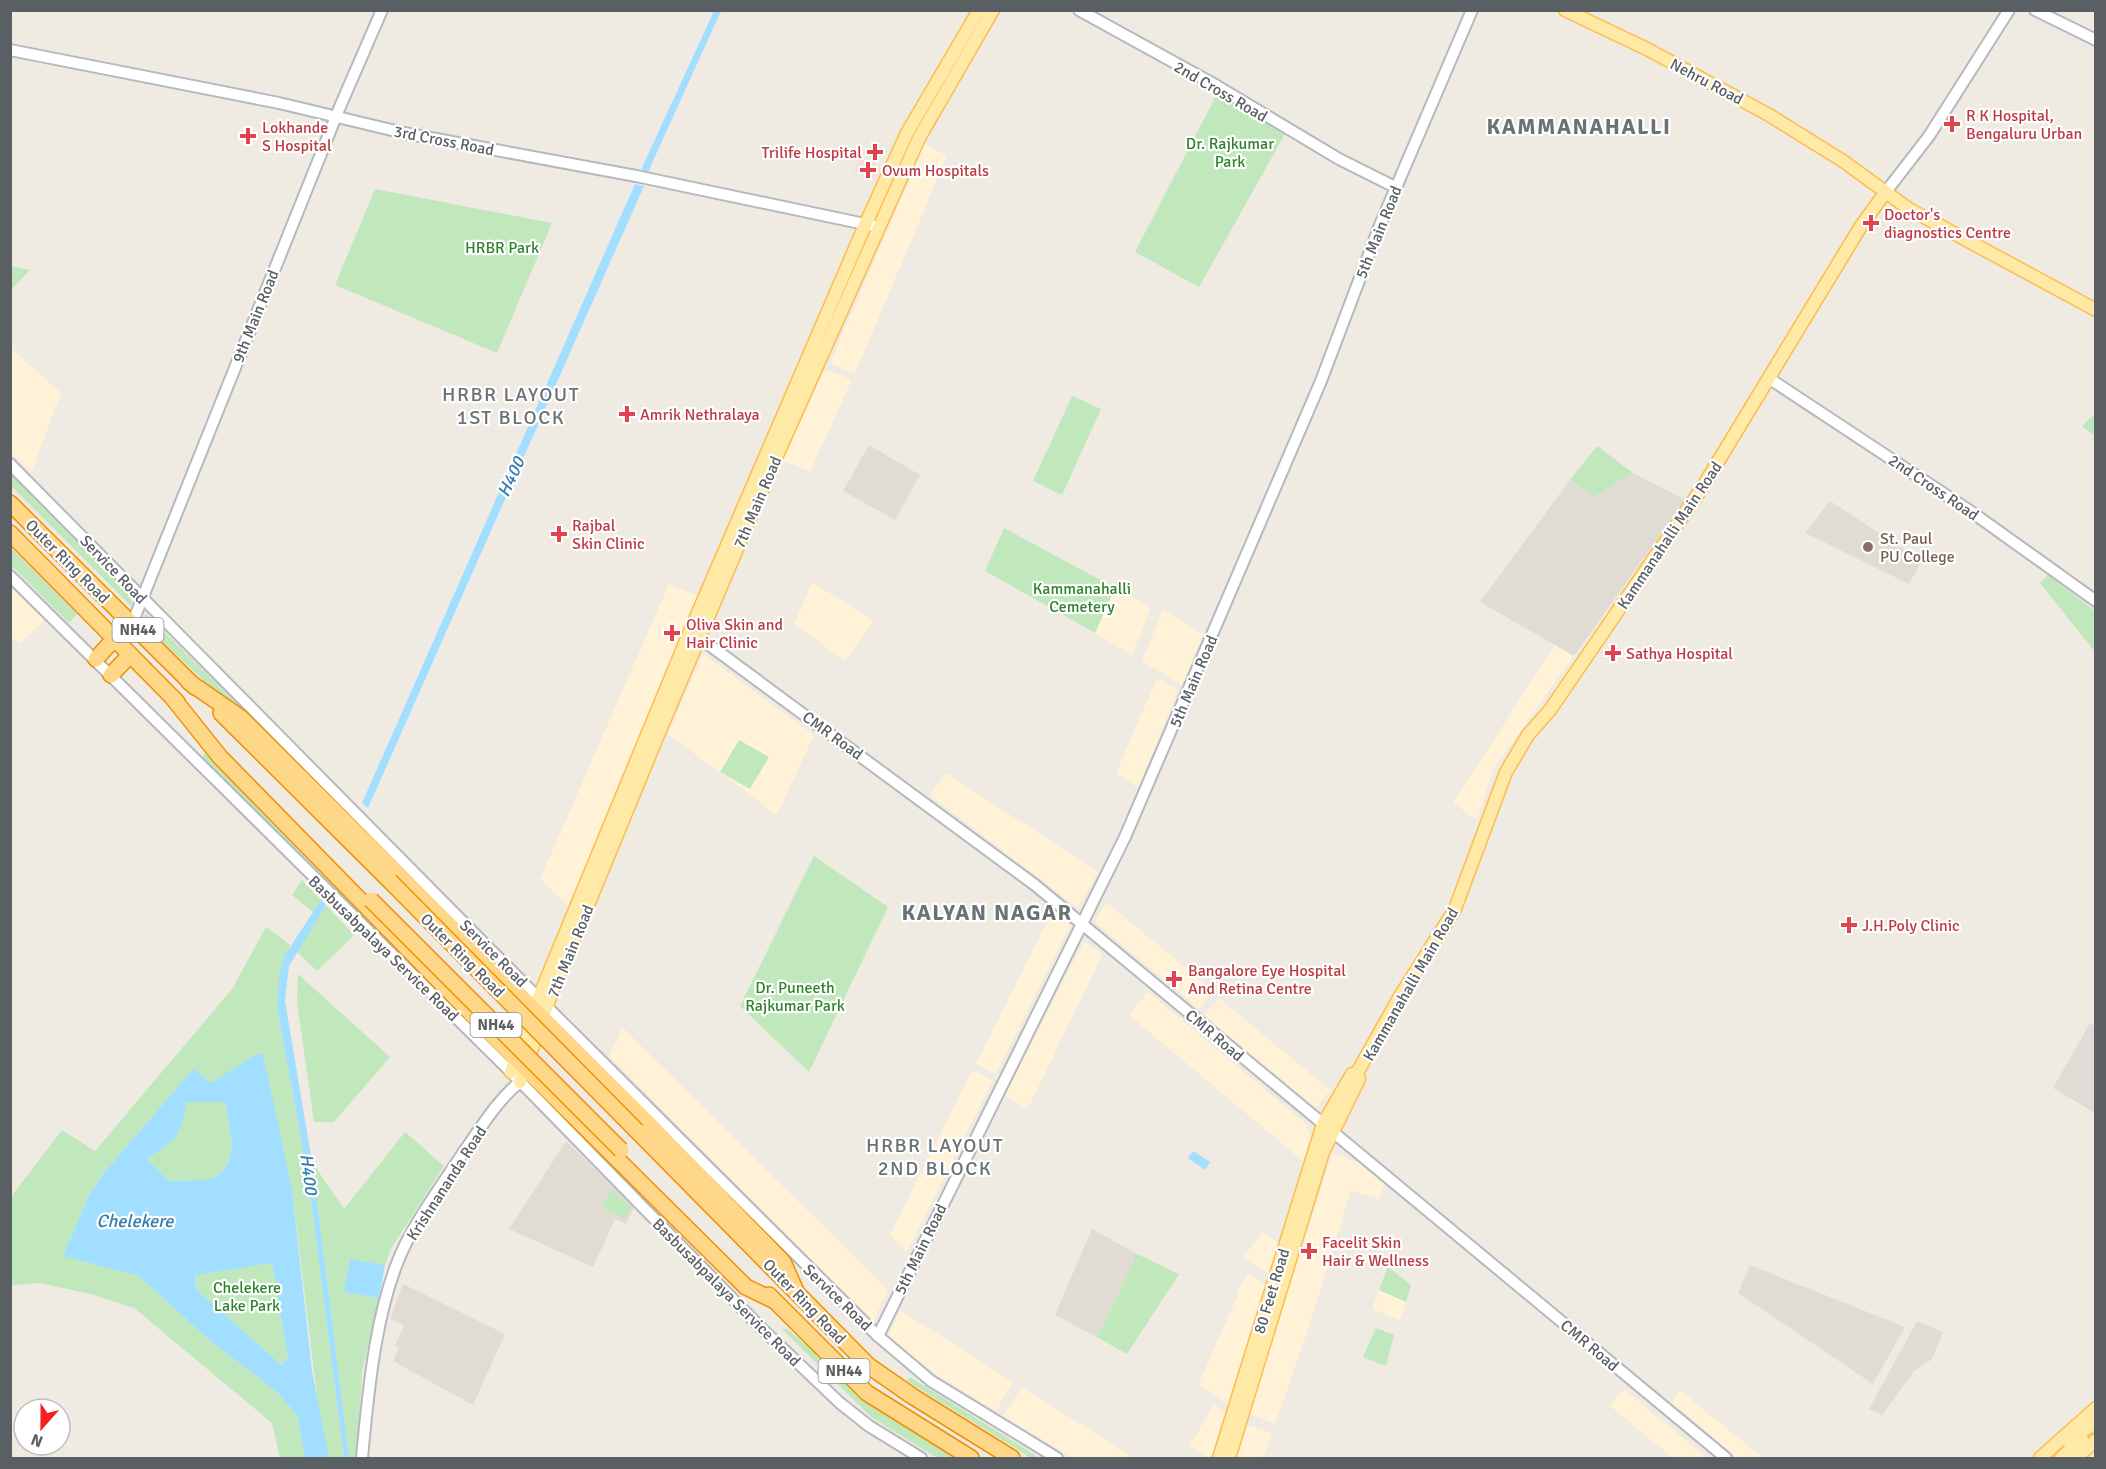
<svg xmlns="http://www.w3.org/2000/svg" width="2106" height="1469" font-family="Signika,sans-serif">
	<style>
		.commercial { fill: #fff2d6 }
		.industrial { fill: #dfdcd6 }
		.education { fill: #e1dcd3 }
		.medical { fill: #fddcdc }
		.green { fill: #c0e8bc }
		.water { fill: #a1deff; fill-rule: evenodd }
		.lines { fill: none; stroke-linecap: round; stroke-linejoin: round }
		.minor-casing { stroke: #b5b9be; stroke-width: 14 }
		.major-casing { stroke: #fdbc4c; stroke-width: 15 }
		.highway-casing { stroke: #f09100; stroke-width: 18 }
		.minor { stroke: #fff; stroke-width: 10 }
		.major { stroke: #ffe9a6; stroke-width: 12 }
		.highway { stroke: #ffd788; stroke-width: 15 }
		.highway-bridge-casing { stroke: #f09100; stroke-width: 18; stroke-linecap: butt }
		.highway-bridge { stroke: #ffd788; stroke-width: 15 }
		.health-dot { fill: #e0444e; stroke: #fff; stroke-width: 2 }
		.education-dot { fill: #8d6e63; stroke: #fff; stroke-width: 2 }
		.labels { text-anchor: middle; stroke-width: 4.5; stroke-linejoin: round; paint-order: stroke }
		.shield { fill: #fff; stroke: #8c8f92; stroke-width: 1.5 }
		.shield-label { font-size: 15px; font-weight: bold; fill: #5a5f64 }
		.street-label { font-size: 16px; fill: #5a5f64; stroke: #fff }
		.health-label { font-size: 16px; fill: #be3a42; stroke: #fff; text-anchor: start }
		.park-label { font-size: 16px; fill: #30822c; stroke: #fff }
		.education-label { font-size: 16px; fill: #785e54; stroke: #fff; text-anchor: start }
		.water-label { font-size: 18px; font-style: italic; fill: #347bb1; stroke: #fff }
		.quarter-label { font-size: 20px; letter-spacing: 1.5px; fill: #6b7276; stroke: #fff }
		.district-label { font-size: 22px; font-weight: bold; letter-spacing: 1.5px; fill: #6b7276; stroke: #fff }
	</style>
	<rect width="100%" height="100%" fill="#efebe2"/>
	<!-- commercial -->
	<g class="commercial">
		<polygon points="925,144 947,156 855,374 830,363"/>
		<polygon points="10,347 61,393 31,473 11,452"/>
		<polygon points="825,369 852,380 810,472 782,460"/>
		<polygon points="812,582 874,621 845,661 794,624"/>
		<polygon points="669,584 698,596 570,907 540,879"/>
		<polygon points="10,585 45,619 20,644 11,637"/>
		<polygon points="1115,588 1151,608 1132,655 1095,633"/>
		<polygon points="1163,610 1203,634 1182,685 1142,661"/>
		<polygon points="1555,645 1574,656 1493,769 1477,820 1453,803"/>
		<polygon points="703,654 814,735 777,815 668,734"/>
		<polygon points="1157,678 1178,691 1138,788 1116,773"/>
		<polygon points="946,773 1098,872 1078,908 930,795"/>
		<polygon points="1106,902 1214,991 1199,1009 1095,922"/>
		<polygon points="1053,910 1070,925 996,1074 976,1064"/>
		<polygon points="1084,941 1103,954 1027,1110 1005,1095"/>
		<polygon points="1148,992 1306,1124 1311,1137 1303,1161 1129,1015"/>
		<polygon points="1219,998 1330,1090 1316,1108 1204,1015"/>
		<polygon points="623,1028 888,1290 873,1322 609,1056"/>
		<polygon points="972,1070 993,1080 907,1252 890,1235"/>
		<polygon points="1332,1154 1360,1163 1384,1184 1379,1199 1351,1191 1307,1333 1275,1424 1249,1414"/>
		<polygon points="1262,1232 1278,1243 1269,1274 1244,1257"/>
		<polygon points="1248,1274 1265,1285 1228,1404 1198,1385 1238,1295 1236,1293"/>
		<polygon points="1379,1290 1406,1302 1400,1320 1372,1309"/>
		<polygon points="900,1310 1013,1382 996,1411 937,1375 888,1336"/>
		<polygon points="1022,1387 1134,1458 1073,1458 1003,1416"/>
		<polygon points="1624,1389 1707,1458 1673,1458 1610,1406"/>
		<polygon points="1680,1390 1763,1458 1737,1458 1672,1403"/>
		<polygon points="1214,1405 1226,1412 1211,1458 1189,1446"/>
		<polygon points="1245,1424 1272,1433 1263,1458 1234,1458"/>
	</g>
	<!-- industrial -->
	<g class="industrial">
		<polygon points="2090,1023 2095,1026 2095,1113 2053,1088"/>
		<polygon points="404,1325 491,1365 473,1405 393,1361 399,1348 395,1346"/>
	</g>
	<!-- education -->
	<g class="education">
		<polygon points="869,445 920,475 895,520 843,491"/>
		<polygon points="1633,473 1685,500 1574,656 1480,602 1570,480 1596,497"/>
		<polygon points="1830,501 1922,561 1909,584 1805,533"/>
		<polygon points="566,1141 634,1207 626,1224 615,1219 593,1267 509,1229"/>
		<polygon points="1092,1229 1137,1254 1097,1337 1055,1315"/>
		<polygon points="1750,1265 1905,1327 1873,1384 1738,1293"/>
		<polygon points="403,1284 505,1334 491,1365 390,1319"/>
		<polygon points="1917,1321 1943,1332 1932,1359 1914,1371 1882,1415 1869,1409"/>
	</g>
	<!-- medical -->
	<polygon class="medical" points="858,158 884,168 879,182 853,171"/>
	<!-- green -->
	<g class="green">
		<polygon points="1217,94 1285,134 1199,287 1135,252"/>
		<polygon points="375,189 552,223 497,353 335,285"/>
		<polygon points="11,266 30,270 11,290 10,266"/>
		<polygon points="1072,396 1101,409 1062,495 1033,481"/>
		<polygon points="2095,414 2096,415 2095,436 2082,426"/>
		<polygon points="1597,446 1633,473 1595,497 1570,480"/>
		<polygon points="10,469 134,593 131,606 11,486"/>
		<polygon points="1004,528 1115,588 1095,633 985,571"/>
		<polygon points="10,547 77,614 69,623 11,565"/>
		<polygon points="2048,575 2095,611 2095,652 2040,583"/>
		<polygon points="146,614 528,991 140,620"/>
		<polygon points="739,740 769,757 750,789 720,772"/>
		<polygon points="206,753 497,1047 492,1052 200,759"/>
		<polygon points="814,856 888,907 809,1072 740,1006"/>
		<polygon points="302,880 321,900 313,912 292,895"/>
		<polygon points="326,905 354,935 317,971 296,951"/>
		<polygon points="266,927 290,945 279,976 277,1007 309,1183 344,1458 329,1458 320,1421 292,1189 227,1075 211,1083 193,1069 104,1173 90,1193 63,1256 139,1276 208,1339 277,1392 297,1415 305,1458 280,1458 272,1423 134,1308 94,1295 41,1283 11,1285 10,1198 62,1130 95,1151 232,989"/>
		<polygon points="298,974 390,1057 334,1122 314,1122 297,1002"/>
		<path d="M187,1102H225C229,1125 241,1162 216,1176C205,1182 181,1180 169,1181L147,1159C175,1141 181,1136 187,1102Z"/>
		<polygon points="405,1132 444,1166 392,1247 385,1265 350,1259 344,1292 379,1298 362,1372 357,1458 349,1458 312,1162 344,1209"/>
		<polygon points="612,1190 631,1208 624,1219 601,1207"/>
		<polygon points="1137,1254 1179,1274 1127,1354 1097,1337"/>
		<polygon points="272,1263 288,1359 280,1365 196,1289 195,1274"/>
		<polygon points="1388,1267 1411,1285 1406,1302 1379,1290"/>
		<polygon points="1376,1328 1394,1335 1386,1366 1363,1357"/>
		<polygon points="782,1329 787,1329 813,1350 862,1399 957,1458 937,1458 871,1417"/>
		<polygon points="910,1377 1040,1458 1031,1458 907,1381"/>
	</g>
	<!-- water -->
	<g class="water">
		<polygon points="714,11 721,11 648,172 641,170"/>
		<polygon points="635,184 644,186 368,808 362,803"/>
		<polygon points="321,900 326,905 289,966 285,1001 312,1162 349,1458 344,1458 309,1183 277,1007 279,976 285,955"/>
		<path d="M263,1054L292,1189L312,1371L329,1458H305L297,1415L277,1392L208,1339L139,1276L63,1256L90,1193L104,1173L193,1069L211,1083L255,1055ZM187,1102H225C229,1125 241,1162 216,1176C205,1182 182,1180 169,1181L147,1159C177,1139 180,1139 187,1102ZM272,1263L288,1359L281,1365L196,1289L195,1275Z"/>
		<polygon points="1193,1151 1210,1162 1205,1170 1188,1158"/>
		<polygon points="350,1259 385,1265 379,1298 344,1292"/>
	</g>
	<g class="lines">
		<defs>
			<g id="minor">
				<polyline points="1079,10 1217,86 1339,159 1395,187"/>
				<polyline points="2035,10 2096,40"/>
				<polyline points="10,50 279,103 404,133 636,176 879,227"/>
				<polyline points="1885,193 1929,136 2009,10"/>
				<polyline points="1770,379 1973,513 2096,601"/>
				<polyline points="10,464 555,1015 878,1336 931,1381 1057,1458"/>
				<polyline points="10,576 511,1072 759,1326 840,1403 869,1426 921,1458"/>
				<polyline points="132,624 339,109 382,10"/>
				<polyline points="693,633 1035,885 1726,1458"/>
				<polyline points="878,1336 1125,837 1321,381 1380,225 1472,10"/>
				<path d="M362,1458C368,1392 376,1301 407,1241C423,1210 444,1182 463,1153C480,1129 497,1100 520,1082"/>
			</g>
			<g id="major">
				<polyline points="1565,10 1647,49 1769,115 1843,161 1909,209 2096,310"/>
				<polyline points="511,1072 541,992 690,631 866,223 907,133 979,10"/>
				<polyline points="520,1082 549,1000 658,735 774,462 919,138 993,10"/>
				<polyline points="2068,1441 2096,1422"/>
				<polyline points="1219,1458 1323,1124 1352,1074 1357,1073"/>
				<polyline points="1229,1458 1323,1152 1359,1079 1357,1073 1399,998 1455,909 1506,772 1528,735 1550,710 1702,488 1861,226 1885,193"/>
				<polyline points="2040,1458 2096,1408"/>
				<polyline points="2061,1458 2082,1439"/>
				<polyline points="2076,1458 2096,1440"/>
			</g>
			<g id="highway">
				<polyline points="10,503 195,687"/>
				<polyline points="10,533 177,702"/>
				<polyline points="96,659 114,639"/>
				<polyline points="111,675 130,655"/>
				<polyline points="189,682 241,718 651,1126 783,1262 795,1289"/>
				<polyline points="172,697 220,757 497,1040 746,1287 775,1301"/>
				<polyline points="221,713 390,881"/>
				<polyline points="637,1131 869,1366 912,1396 1012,1458"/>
				<polyline points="769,1295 867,1393 971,1458"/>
			</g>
		</defs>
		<!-- minor casing -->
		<use href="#minor" class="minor-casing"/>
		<!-- major casing -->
		<use href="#major" class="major-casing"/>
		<!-- highway casing -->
		<use href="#highway" class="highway-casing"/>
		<!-- minor -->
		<use href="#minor" class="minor"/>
		<!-- major -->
		<use href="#major" class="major"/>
		<!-- highway -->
		<use href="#highway" class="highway"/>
		<defs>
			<g id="highway-bridge">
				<polyline points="390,881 637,1131"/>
				<polyline points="371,900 621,1150"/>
			</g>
		</defs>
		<!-- highway-bridge casing -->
		<use href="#highway-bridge" class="highway-bridge-casing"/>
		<!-- highway-bridge -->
		<use href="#highway-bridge" class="highway-bridge"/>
	</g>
	<!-- markers -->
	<g class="health-dot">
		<path d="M1949 115h6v6h6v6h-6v6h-6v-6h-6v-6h6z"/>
		<path d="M245 127h6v6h6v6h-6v6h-6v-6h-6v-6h6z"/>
		<path d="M872 143h6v6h6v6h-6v6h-6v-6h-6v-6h6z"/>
		<path d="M865 161h6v6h6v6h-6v6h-6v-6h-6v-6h6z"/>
		<path d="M1868 214h6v6h6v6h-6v6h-6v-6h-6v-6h6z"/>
		<path d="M624 405h6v6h6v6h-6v6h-6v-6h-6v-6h6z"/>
		<path d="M556 525h6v6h6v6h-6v6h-6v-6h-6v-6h6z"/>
		<path d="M669 624h6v6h6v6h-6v6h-6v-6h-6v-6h6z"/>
		<path d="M1610 644h6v6h6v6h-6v6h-6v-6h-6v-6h6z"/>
		<path d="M1846 916h6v6h6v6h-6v6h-6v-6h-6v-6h6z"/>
		<path d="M1171 970h6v6h6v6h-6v6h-6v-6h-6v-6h6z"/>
		<path d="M1306 1242h6v6h6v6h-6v6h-6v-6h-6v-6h6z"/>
	</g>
	<circle class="education-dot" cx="1868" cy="547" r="6"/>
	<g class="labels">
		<!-- shield labels -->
		<g class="shield">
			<rect x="112.5" y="618" width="51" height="24" rx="4.5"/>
			<rect x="470.5" y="1013" width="51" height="24" rx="4.5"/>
			<rect x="818.5" y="1359" width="51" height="24" rx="4.5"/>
		</g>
		<g class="shield-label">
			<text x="138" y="635">NH44</text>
			<text x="496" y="1030">NH44</text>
			<text x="844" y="1376">NH44</text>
		</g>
		<!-- street labels -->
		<g class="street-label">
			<text transform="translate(1707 81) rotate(28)" y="6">Nehru Road</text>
			<text transform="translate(1221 91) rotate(30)" y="6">2nd Cross Road</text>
			<text transform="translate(444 140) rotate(11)" y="6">3rd Cross Road</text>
			<text transform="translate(1378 232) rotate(-68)" y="6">5th Main Road</text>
			<text transform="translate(255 316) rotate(-68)" y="6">9th Main Road</text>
			<text transform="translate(1934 487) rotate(34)" y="6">2nd Cross Road</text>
			<text transform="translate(757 502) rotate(-67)" y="6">7th Main Road</text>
			<text transform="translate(1669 535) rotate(-56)" y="6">Kammanahalli Main Road</text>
			<text transform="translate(68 561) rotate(45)" y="6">Outer Ring Road</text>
			<text transform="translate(114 569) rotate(46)" y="6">Service Road</text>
			<text transform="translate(1193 681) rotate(-67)" y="6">5th Main Road</text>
			<text transform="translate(833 735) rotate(36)" y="6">CMR Road</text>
			<text transform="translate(384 948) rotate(44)" y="6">Basbusabpalaya Service Road</text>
			<text transform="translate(570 951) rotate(-68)" y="6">7th Main Road</text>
			<text transform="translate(494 953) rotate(45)" y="6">Service Road</text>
			<text transform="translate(463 955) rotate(45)" y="6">Outer Ring Road</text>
			<text transform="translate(1410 984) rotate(-60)" y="6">Kammanahalli Main Road</text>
			<text transform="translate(1215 1035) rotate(40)" y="6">CMR Road</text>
			<text transform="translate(446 1183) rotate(-57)" y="6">Krishnananda Road</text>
			<text transform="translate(920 1249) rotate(-64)" y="6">5th Main Road</text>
			<text transform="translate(1271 1291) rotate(-73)" y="6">80 Feet Road</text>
			<text transform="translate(727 1292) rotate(45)" y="6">Basbusabpalaya Service Road</text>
			<text transform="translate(838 1297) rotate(44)" y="6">Service Road</text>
			<text transform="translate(805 1301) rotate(46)" y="6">Outer Ring Road</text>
			<text transform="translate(1590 1345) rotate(40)" y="6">CMR Road</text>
		</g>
		<!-- health labels -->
		<g class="health-label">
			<text x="1966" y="121">R K Hospital,<tspan x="1966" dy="18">Bengaluru Urban</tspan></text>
			<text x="262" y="133">Lokhande<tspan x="262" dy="18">S Hospital</tspan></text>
			<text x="862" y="158" text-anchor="end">Trilife Hospital</text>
			<text x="882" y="176">Ovum Hospitals</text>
			<text x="1884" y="220">Doctor's<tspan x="1884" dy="18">diagnostics Centre</tspan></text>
			<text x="640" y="420">Amrik Nethralaya</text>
			<text x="572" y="531">Rajbal<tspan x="572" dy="18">Skin Clinic</tspan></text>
			<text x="686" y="630">Oliva Skin and<tspan x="686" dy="18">Hair Clinic</tspan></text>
			<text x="1626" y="659">Sathya Hospital</text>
			<text x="1862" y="931">J.H.Poly Clinic</text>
			<text x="1188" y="976">Bangalore Eye Hospital<tspan x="1188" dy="18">And Retina Centre</tspan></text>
			<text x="1322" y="1248">Facelit Skin<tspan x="1322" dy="18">Hair &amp; Wellness</tspan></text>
		</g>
		<!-- park labels -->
		<g class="park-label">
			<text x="1230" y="149">Dr. Rajkumar<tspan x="1230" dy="18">Park</tspan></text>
			<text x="502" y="253">HRBR Park</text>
			<text x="1082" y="594">Kammanahalli<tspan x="1082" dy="18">Cemetery</tspan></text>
			<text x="795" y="993">Dr. Puneeth<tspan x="795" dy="18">Rajkumar Park</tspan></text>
			<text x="247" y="1293">Chelekere<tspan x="247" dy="18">Lake Park</tspan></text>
		</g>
		<!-- education labels -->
		<g class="education-label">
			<text x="1880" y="544">St. Paul<tspan x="1880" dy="18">PU College</tspan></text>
		</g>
		<!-- water labels -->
		<g class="water-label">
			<text transform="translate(511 477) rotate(-66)" y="6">H400</text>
			<text transform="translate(309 1174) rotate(82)" y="6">H400</text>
			<text x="135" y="1227">Chelekere</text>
		</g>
		<!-- quarter labels -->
		<g class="quarter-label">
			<text x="511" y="401">HRBR LAYOUT<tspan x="511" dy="23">1ST BLOCK</tspan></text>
			<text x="935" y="1152">HRBR LAYOUT<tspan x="935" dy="23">2ND BLOCK</tspan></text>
		</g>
		<!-- district labels -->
		<g class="district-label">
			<text x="1579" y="134">KAMMANAHALLI</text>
			<text x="987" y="920">KALYAN NAGAR</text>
		</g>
	</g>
	<!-- border -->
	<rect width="2106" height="1469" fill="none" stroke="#5a5f64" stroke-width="24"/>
	<!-- north arrow -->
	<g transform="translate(42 1427) rotate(201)"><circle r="28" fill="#ffffff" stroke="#bdbfc1" stroke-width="1.5"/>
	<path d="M0-4.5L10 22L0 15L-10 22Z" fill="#f71f20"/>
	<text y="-9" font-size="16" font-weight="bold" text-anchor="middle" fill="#5a5f64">N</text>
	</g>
</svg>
